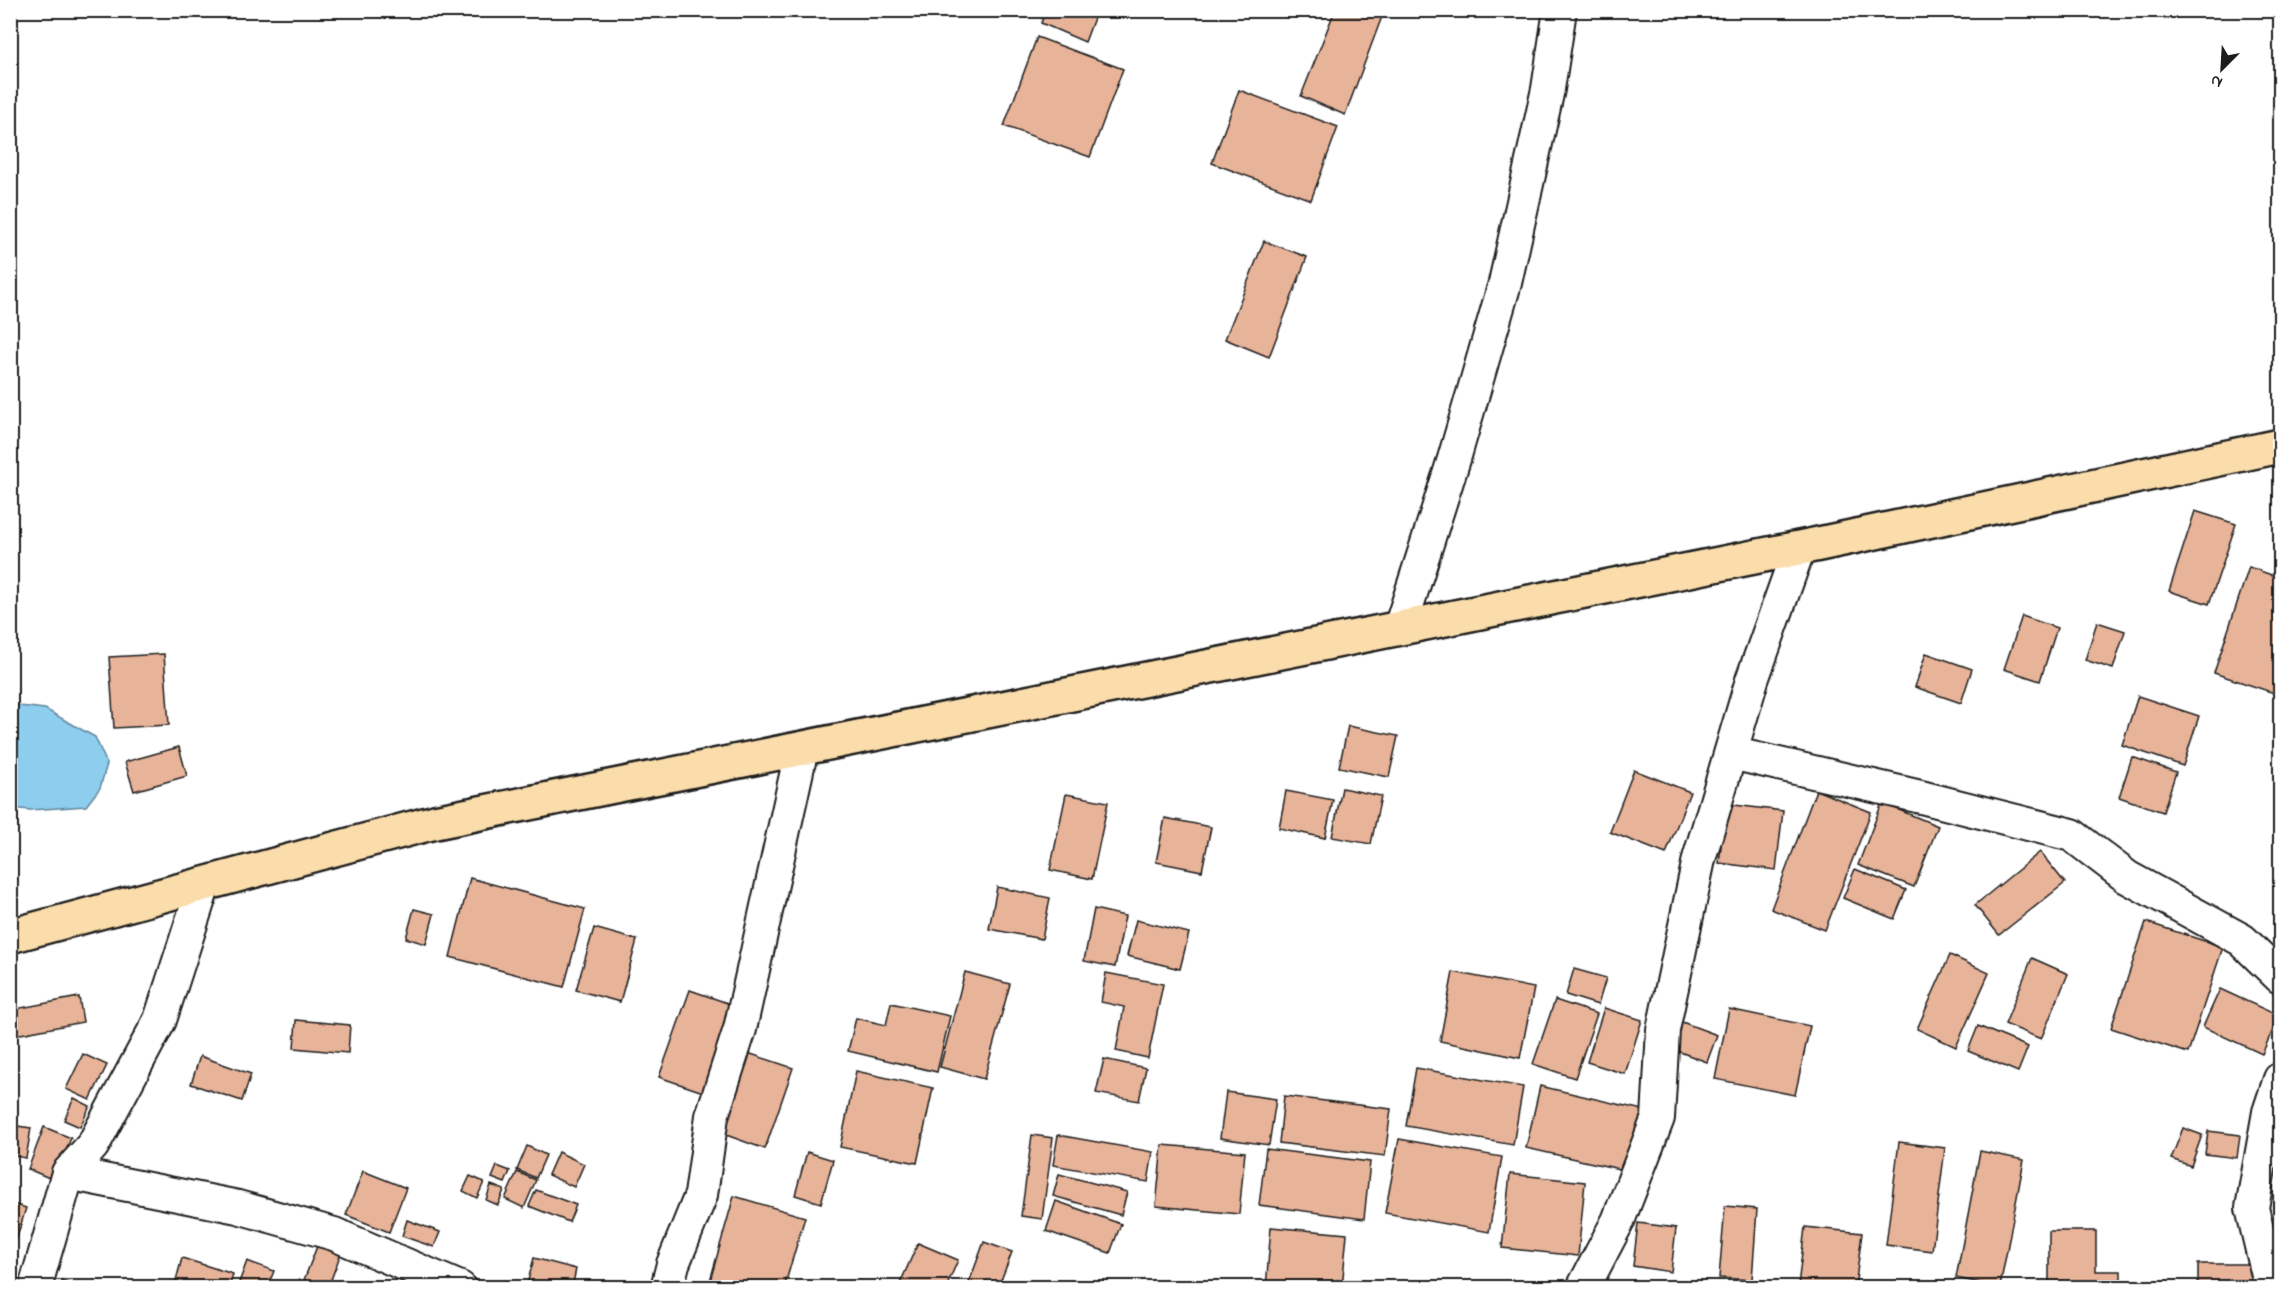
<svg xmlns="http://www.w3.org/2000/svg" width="2291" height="1298" font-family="'Indie Flower',sans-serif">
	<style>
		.water { fill: #8dcdee; stroke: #60869a; stroke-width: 1.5 }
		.building { fill: #e7b399; stroke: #1c1c1c; stroke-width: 1.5 }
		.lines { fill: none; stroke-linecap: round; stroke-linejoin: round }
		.minor-casing { stroke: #1c1c1c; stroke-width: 36 }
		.trunk-casing { stroke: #1c1c1c; stroke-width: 38 }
		.minor { stroke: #fff; stroke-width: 32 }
		.trunk { stroke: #faddab; stroke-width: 33 }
	</style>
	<rect width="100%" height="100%" fill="#fff"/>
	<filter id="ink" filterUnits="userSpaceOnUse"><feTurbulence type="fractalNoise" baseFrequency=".0167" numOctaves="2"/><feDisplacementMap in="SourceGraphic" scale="12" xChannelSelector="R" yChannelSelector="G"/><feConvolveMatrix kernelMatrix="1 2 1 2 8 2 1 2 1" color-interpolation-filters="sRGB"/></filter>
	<g filter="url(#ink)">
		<!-- water -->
		<polygon class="water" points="11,705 45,709 95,737 107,764 100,788 86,806 30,810 11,808"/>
		<!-- building -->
		<g class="building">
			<polygon points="1046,10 1097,10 1085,42 1041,23"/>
			<polygon points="1335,10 1373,10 1383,14 1345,115 1301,96"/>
			<polygon points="1037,37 1123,69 1090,157 1004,126"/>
			<polygon points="1239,90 1338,127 1311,200 1212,163"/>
			<polygon points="1264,241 1307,257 1269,357 1225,339"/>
			<polygon points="2195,511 2236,524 2209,604 2169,591"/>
			<polygon points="2249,567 2280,578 2280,695 2214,673"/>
			<polygon points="2022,616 2057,628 2040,681 2004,669"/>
			<polygon points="2097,622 2125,631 2113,669 2085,660"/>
			<polygon points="1926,653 1972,669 1961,703 1915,687"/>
			<polygon points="164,654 169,725 114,728 109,657"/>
			<polygon points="2138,696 2199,716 2183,766 2122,745"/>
			<polygon points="1348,726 1398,736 1389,777 1339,767"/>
			<polygon points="179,747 187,776 134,791 125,762"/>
			<polygon points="2132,757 2176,772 2163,812 2119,797"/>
			<polygon points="1634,770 1690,792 1666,854 1610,832"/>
			<polygon points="1342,788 1381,796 1371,844 1332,837"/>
			<polygon points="1816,790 1871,812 1825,930 1771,909"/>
			<polygon points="1286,791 1333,800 1325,838 1279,828"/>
			<polygon points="1066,794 1108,802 1092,879 1050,870"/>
			<polygon points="1882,803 1938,826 1914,887 1858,865"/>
			<polygon points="1726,804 1783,811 1776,870 1719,863"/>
			<polygon points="1165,818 1211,827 1202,871 1156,862"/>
			<polygon points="2040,852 2065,883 1999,935 1975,905"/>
			<polygon points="1855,869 1906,890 1894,919 1843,898"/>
			<polygon points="470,878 585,909 564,987 450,957"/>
			<polygon points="997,887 1050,898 1042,939 989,929"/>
			<polygon points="414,909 434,914 426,944 406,938"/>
			<polygon points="1094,909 1125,916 1115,967 1084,961"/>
			<polygon points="1136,920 1189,933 1180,969 1127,956"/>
			<polygon points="2146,922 2223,947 2188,1053 2111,1028"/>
			<polygon points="594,928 637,940 620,1002 576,990"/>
			<polygon points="1950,955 1989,973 1956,1047 1917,1029"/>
			<polygon points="2032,958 2068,974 2041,1039 2005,1024"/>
			<polygon points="1574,969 1606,978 1598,1005 1566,995"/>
			<polygon points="965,972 1010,984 984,1079 940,1067"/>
			<polygon points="1453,972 1534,988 1520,1058 1440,1041"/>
			<polygon points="1106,973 1163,984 1148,1058 1116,1051 1124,1007 1101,1002"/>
			<polygon points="2220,989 2279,1016 2262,1054 2203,1027"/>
			<polygon points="690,990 736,1006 706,1093 659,1077"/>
			<polygon points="79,997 83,1022 10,1036 10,1010"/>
			<polygon points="1555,1000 1597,1014 1575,1078 1533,1064"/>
			<polygon points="891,1003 950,1016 937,1072 848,1051 856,1018 886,1025"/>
			<polygon points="1604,1008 1642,1020 1625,1074 1587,1062"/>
			<polygon points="1729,1009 1810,1026 1795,1095 1715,1079"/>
			<polygon points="296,1020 350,1025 348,1053 294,1048"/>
			<polygon points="1682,1022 1717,1035 1707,1062 1672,1049"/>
			<polygon points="1978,1026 2028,1047 2018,1072 1968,1051"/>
			<polygon points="742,1051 793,1068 765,1149 715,1131"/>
			<polygon points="83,1054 107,1065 90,1100 66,1089"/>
			<polygon points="200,1056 251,1074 242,1101 191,1084"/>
			<polygon points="1104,1059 1146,1068 1139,1101 1096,1093"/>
			<polygon points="1416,1068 1523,1087 1513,1145 1406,1126"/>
			<polygon points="856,1071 933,1088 917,1163 840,1147"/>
			<polygon points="1540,1086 1647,1111 1633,1172 1526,1148"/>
			<polygon points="1226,1092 1276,1099 1269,1145 1220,1138"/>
			<polygon points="1284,1096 1391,1109 1385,1156 1279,1143"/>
			<polygon points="74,1098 90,1106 80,1127 64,1120"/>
			<polygon points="10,1125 31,1128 26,1158 10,1155"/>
			<polygon points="44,1127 71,1138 54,1180 28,1169"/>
			<polygon points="2183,1128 2202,1135 2191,1166 2171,1159"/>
			<polygon points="2208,1131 2240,1135 2237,1158 2205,1154"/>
			<polygon points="1032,1135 1053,1138 1042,1219 1021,1216"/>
			<polygon points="1058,1135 1153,1152 1148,1182 1053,1165"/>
			<polygon points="1399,1139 1502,1157 1489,1232 1385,1213"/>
			<polygon points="1899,1142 1945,1148 1932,1251 1886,1245"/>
			<polygon points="1162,1145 1245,1152 1239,1214 1156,1206"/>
			<polygon points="527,1146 546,1155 536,1178 517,1170"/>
			<polygon points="1266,1149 1370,1162 1364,1219 1259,1205"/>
			<polygon points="1980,1151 2024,1160 2000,1287 1956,1278"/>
			<polygon points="558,1152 584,1164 574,1187 548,1175"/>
			<polygon points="807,1152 833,1160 821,1203 795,1195"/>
			<polygon points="497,1166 510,1171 505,1183 492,1178"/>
			<polygon points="363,1171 406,1188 389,1232 346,1215"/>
			<polygon points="517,1172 536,1180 524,1208 505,1199"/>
			<polygon points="1059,1174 1127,1192 1121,1215 1053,1196"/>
			<polygon points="1510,1174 1585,1182 1578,1256 1502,1248"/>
			<polygon points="470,1176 484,1182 477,1198 463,1191"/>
			<polygon points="491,1185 504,1190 498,1205 486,1200"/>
			<polygon points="536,1190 576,1205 569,1222 529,1206"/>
			<polygon points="734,1196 805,1217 784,1288 708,1288"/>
			<polygon points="1056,1201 1121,1224 1110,1253 1046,1231"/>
			<polygon points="10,1203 26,1208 10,1260"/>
			<polygon points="1725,1206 1757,1209 1752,1280 1719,1278"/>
			<polygon points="407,1220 440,1232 434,1247 402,1236"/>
			<polygon points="1638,1223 1676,1228 1671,1272 1633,1266"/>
			<polygon points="1271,1227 1347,1234 1342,1288 1266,1288"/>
			<polygon points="1805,1227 1862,1233 1855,1288 1798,1286"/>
			<polygon points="2049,1231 2096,1231 2096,1271 2121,1271 2121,1288 2049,1288"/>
			<polygon points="319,1241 342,1250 328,1288 304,1280"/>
			<polygon points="984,1242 1012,1252 998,1288 967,1288"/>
			<polygon points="918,1243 958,1260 946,1288 898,1288"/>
			<polygon points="182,1258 233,1274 229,1288 174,1288"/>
			<polygon points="534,1258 576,1269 572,1288 526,1288"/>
			<polygon points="247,1261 274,1271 267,1288 237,1288"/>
			<rect x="2198" y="1264" width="55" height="24"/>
			<polygon points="62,1281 86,1288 60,1288"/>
		</g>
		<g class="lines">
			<defs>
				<g id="minor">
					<polyline points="1400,628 1454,459 1505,283 1548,89 1560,10"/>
					<polyline points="1731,753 1921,797 2072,835 2127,877 2242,940 2280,977"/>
					<polyline points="68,1173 238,1207 334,1234 460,1288"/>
					<polyline points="35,1288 68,1173 93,1145 160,1020 204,884"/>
					<polyline points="667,1288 673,1264 701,1195 712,1116 740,1029 802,748"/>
					<polyline points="1583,1288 1618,1221 1658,1118 1663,1030 1699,859 1752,680 1799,548"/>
					<polyline points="2271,1288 2252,1208 2269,1112 2280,1079"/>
				</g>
				<polyline id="trunk" points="10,936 435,822 1819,544 2280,446"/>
			</defs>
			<!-- minor casing -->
			<use href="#minor" class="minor-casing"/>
			<!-- trunk casing -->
			<use href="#trunk" class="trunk-casing"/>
			<!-- minor -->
			<use href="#minor" class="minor"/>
			<!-- trunk -->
			<use href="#trunk" class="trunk"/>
		</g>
	</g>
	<!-- margin -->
	<rect width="2291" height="1298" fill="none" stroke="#fff" stroke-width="36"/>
	<rect x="18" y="18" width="2255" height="1262" fill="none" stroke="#1c1c1c" stroke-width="2" filter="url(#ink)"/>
	<!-- north arrow -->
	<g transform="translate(2222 69) rotate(204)" stroke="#ffffff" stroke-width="4.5" paint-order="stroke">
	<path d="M0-4.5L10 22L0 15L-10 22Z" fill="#1c1c1c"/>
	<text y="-9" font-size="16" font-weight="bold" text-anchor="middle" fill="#1c1c1c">N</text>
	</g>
</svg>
